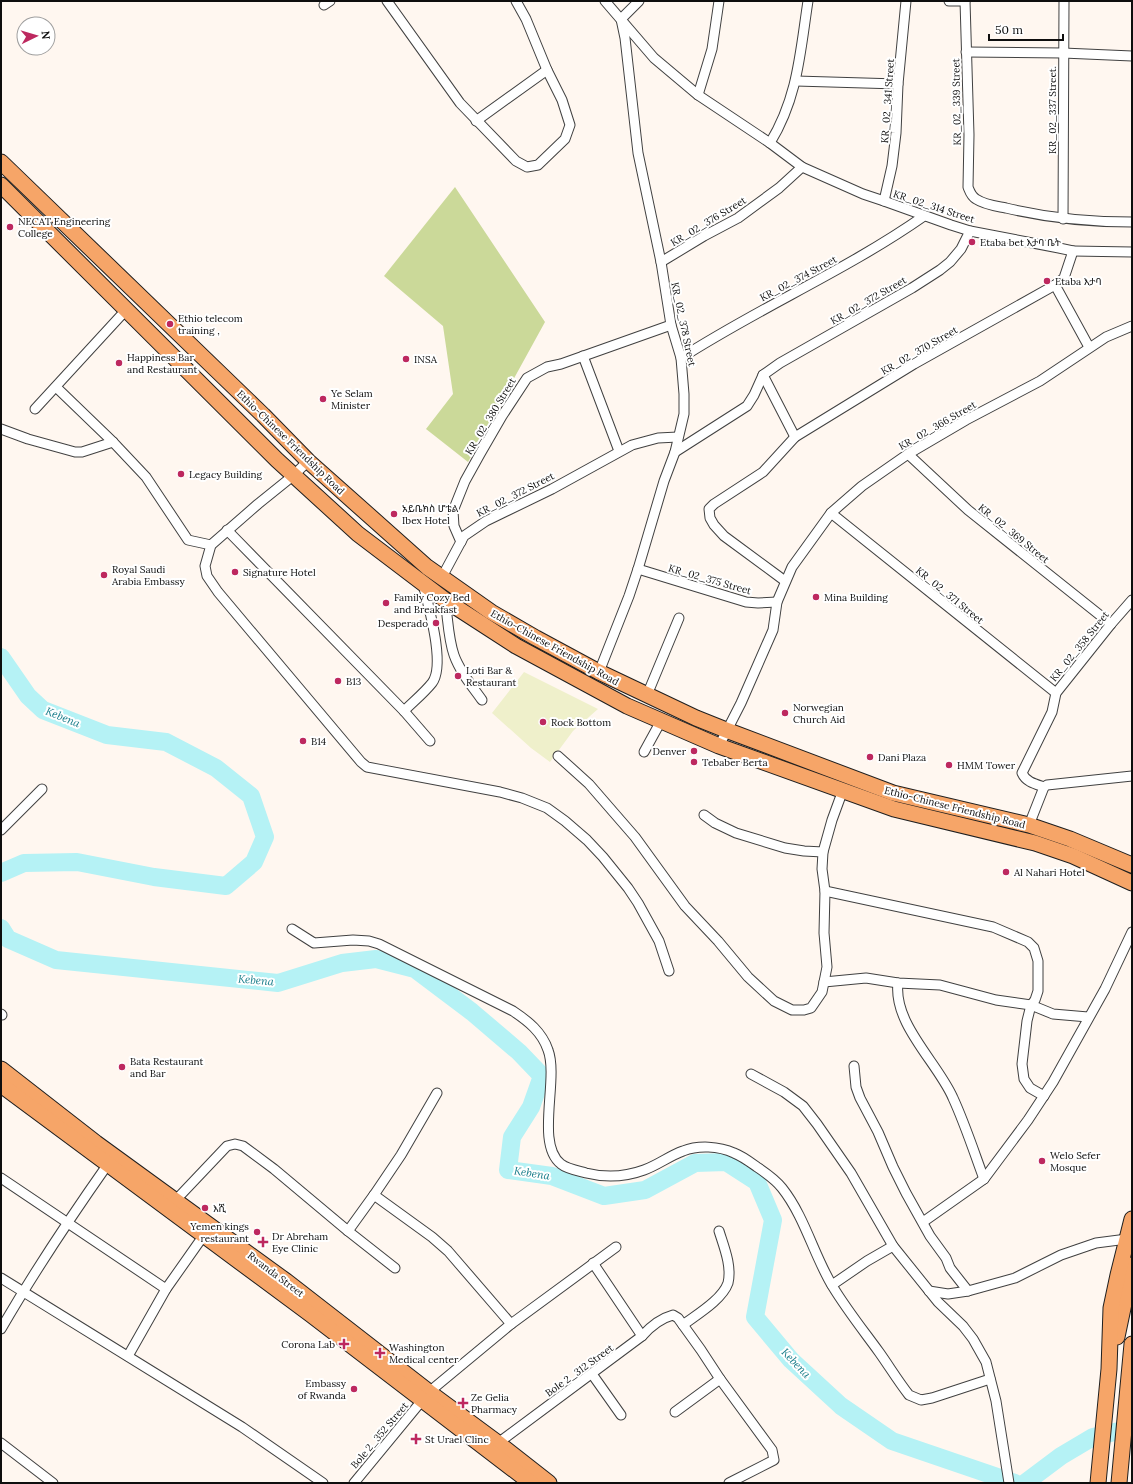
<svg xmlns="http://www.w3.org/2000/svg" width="1133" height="1484" font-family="Lora,'Noto Sans Ethiopic',serif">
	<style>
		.forest { fill: #cbd999 }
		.pitch { fill: #eff0cb }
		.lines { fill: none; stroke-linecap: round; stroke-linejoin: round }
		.river { stroke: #b5f2f5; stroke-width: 18 }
		.minor-casing { stroke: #414141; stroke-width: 11 }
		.primary-casing { stroke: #1f1f1f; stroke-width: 17 }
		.minor { stroke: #fff; stroke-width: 9 }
		.primary { stroke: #f6a568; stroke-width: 15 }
		.poi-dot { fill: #bd285f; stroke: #fff; stroke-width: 1.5 }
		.labels { text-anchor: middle; stroke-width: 4; stroke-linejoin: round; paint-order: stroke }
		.street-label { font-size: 10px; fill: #0e0e0e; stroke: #fff }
		.poi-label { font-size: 10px; fill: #0e0e0e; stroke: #fff; text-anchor: start }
		.water-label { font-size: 11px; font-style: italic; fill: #187d8a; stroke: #fff }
	</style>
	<rect width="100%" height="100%" fill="#fff7f0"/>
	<!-- forest -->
	<polygon class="forest" points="455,187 545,322 468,462 426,429 453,394 443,326 384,276"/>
	<!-- pitch -->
	<polygon class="pitch" points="524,672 598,709 573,731 550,762 531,748 492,713"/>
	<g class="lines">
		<!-- river -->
		<g class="river">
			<polyline points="1,657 28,696 43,710 107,735 166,742 216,768 251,796 265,837 254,862 226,886 154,877 77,862 24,863 1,873"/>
			<polyline points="1,928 8,939 56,960 278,983 342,963 376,959 415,969 472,1012 519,1052 542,1076 531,1107 512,1137 508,1170 552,1176 604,1196 645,1190 695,1163 726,1162 757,1182 773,1220 755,1317 791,1360 841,1406 892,1441 1015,1483"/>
			<polyline points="1025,1483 1061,1456 1093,1437 1132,1428"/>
		</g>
		<defs>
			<g id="minor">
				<polyline points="387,1 460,103 516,161 527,167 538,165 565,139 570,125 562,100 547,70 526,19 516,1"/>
				<path d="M605,1L654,58L698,95L770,143C798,97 800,53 808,1"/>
				<polyline points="949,1 965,1"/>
				<path d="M965,1L969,135L968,187C970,192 971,196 976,199C985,205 996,206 1006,208C1048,218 1089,222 1132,222"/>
				<polyline points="324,5 330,1"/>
				<polyline points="621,19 639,1"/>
				<polyline points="966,52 1063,53 1132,56"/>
				<polyline points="796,81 898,84"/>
				<polyline points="698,95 712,49 719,1"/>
				<polyline points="476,121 547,70"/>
				<polyline points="770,143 802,167 863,194 884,201 951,225 970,231 1059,248 1073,251 1064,278 1055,285 914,364 795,437 763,472 714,504 709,509 710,518 714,525 724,536 785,581"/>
				<polyline points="884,201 892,166 896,133 898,84 906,1"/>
				<polyline points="1063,219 1064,1"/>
				<polyline points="1073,251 1132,252"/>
				<polyline points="661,262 704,236 738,218 779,188 802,167"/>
				<polyline points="1055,285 1089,347"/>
				<polyline points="583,356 619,451"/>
				<path d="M681,358C760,307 847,270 924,216"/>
				<polyline points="763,375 795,437"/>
				<polyline points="56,387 113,442 146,477 188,540 211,545"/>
				<polyline points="35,409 126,310"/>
				<polyline points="1,429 28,439 75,452 82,452 113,442"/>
				<polyline points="675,452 747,406 754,395 763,375 780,363 912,288 940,270 950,262 961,249 970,231"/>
				<polyline points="908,454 968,510 1111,624"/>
				<polyline points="308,461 294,475 258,504 211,545 205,566 207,576 218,592 361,762 367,767 500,792 522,798 547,808 565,821 587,840 603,857 628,888 638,903 659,941 669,971"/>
				<polyline points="831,513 1056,693"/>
				<polyline points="227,530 404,711 430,741"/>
				<polyline points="461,542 454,526 453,511 465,481 480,454 502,416 527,378 547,367 561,364 671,325"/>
				<polyline points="638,569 746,602 758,603 777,602"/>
				<polyline points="442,577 464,536 486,521 552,489 632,445 658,438 678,437"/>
				<path d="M445,600C448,618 448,638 454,655C460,672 472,686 482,700"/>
				<polyline points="599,672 629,596 638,569 664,481 675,452 684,414 684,394 681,358 671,325 661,262 638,153 625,38 621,19"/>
				<polyline points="647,695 679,618"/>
				<path d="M404,711C413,702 424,693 432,683C446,665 428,605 423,584"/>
				<polyline points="719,746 741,703 773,630 777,602 792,567 831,513 862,486 908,454 966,420 1040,381 1106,337 1132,326"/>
				<polyline points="644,752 661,721"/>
				<polyline points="558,756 589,784 615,814 635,837 685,906 718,941 748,977 774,1001 792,1010 804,1010 811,1008 822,992 827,967 824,933 825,891 822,869 823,852 832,820 843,790"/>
				<path d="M1044,787C1035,784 1026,782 1022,773L1052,712L1056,693L1111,624L1132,600"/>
				<polyline points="704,815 715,823 736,833 785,848 804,851 823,852"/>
				<polyline points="1029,825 1044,787 1047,785 1132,776"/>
				<polyline points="1,830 42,789"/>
				<polyline points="825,891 993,927 1028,942 1034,948 1038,961 1038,991 1035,1000 1031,1005 1027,1021 1022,1064 1024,1079 1030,1088 1044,1096"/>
				<path d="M292,929L314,943L353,940L369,941L379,944L513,1011C528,1021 542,1032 548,1050C559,1079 535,1144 561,1164C567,1169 579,1171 586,1173C606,1178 625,1177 644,1170C658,1165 669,1156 683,1151C698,1145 719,1146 734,1153C742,1156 750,1162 757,1167C766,1173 775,1179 782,1188C805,1217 814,1256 833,1287C847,1310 863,1330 879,1352C889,1366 898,1381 909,1395L921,1400L932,1398L990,1379"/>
				<polyline points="824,982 866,978 898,983 940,985 996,1000 1031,1005 1053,1014 1088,1017"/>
				<path d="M898,983C893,1024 938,1063 953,1098C965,1124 974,1152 984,1179"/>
				<polyline points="1,1014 2,1015"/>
				<polyline points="854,1066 856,1087 860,1098 878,1132 893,1167 906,1193 930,1236 946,1258 950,1268 968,1291"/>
				<polyline points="751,1074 784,1092 803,1106 817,1124 851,1173 893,1246 938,1302 963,1326 973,1339 986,1362 996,1401 1009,1483"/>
				<polyline points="1,1178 166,1289"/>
				<polyline points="374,1195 432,1237 448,1251 511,1324"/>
				<polyline points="172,1204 227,1146 235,1144 243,1146 274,1169 348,1231 374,1195 401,1155 437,1093"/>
				<polyline points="923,1222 984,1179 1028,1120 1053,1082 1105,989 1132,932"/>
				<polyline points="348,1231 395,1268"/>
				<polyline points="593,1263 642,1336"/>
				<polyline points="1,1278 242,1427 323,1483"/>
				<polyline points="832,1285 867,1261 893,1246"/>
				<polyline points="929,1291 948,1294 968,1291 1015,1278 1061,1255 1096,1243 1127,1239"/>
				<path d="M683,1325C696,1315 722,1300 728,1283C732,1266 724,1247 719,1231"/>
				<path d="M1,1329C34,1272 70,1218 108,1164"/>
				<polyline points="128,1356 166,1289 204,1235"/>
				<polyline points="592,1374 621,1415"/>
				<polyline points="675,1412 720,1379"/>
				<polyline points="1,1443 53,1483"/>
				<path d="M498,1443L642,1336C650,1327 662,1318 673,1315L678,1318L701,1350L720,1379L772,1450L774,1460L729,1483"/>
				<polyline points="354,1483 429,1392 511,1324 616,1247"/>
			</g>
			<g id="primary">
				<polyline points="1,162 263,415 308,461 427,567 491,612 536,638 599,672 696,718 726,730 893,793 1029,825 1070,839 1132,865"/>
				<polyline points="1,185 277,460 358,534 445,600 516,646 627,706 719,746 894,809 1035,843 1073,856 1132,883"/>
				<polyline points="1,1069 96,1143 286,1281 429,1392 498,1443 549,1483"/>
				<polyline points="1,1085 310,1314 531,1483"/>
				<polyline points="1117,1337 1132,1265"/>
				<polyline points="1098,1483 1109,1369 1111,1308 1118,1275 1132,1219"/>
				<polyline points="1119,1483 1132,1344"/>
			</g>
		</defs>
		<!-- minor casing -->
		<use href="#minor" class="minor-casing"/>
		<!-- primary casing -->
		<use href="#primary" class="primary-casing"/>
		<!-- minor -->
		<use href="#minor" class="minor"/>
		<!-- primary -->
		<use href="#primary" class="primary"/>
	</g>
	<!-- markers -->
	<g class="poi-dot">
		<circle cx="10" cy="227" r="4"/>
		<circle cx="972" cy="242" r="4"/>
		<circle cx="1047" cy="281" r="4"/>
		<circle cx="170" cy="324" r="4"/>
		<circle cx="406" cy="359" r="4"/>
		<circle cx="119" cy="363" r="4"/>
		<circle cx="323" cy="399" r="4"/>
		<circle cx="181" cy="474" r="4"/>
		<circle cx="394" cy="514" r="4"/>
		<circle cx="235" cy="572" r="4"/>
		<circle cx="104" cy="575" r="4"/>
		<circle cx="816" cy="597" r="4"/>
		<circle cx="386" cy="603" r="4"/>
		<circle cx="436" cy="623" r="4"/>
		<circle cx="458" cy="676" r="4"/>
		<circle cx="338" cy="681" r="4"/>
		<circle cx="785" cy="713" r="4"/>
		<circle cx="543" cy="722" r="4"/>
		<circle cx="303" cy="741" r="4"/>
		<circle cx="694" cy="751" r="4"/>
		<circle cx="870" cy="757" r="4"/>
		<circle cx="694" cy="762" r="4"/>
		<circle cx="949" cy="765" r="4"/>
		<circle cx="1006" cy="872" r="4"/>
		<circle cx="122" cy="1067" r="4"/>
		<circle cx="1042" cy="1161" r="4"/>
		<circle cx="205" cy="1208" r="4"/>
		<circle cx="257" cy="1232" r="4"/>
		<path d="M261 1236h4v4h4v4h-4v4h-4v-4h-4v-4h4z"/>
		<path d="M342 1338h4v4h4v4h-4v4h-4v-4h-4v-4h4z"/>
		<path d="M378 1347h4v4h4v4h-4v4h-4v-4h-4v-4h4z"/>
		<circle cx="354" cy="1389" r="4"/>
		<path d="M461 1397h4v4h4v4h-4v4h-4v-4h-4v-4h4z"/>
		<path d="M414 1433h4v4h4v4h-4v4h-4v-4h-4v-4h4z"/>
	</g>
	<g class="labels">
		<!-- street labels -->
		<g class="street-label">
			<text transform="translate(887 101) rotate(-86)" y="4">KR_02_341 Street</text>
			<text transform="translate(956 102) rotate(-91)" y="4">KR_02_339 Street</text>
			<text transform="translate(1052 110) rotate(-90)" y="4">KR_02_337 Street.</text>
			<text transform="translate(934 206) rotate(18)" y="4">KR_02_314 Street</text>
			<text transform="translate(708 221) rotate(-31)" y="4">KR_02_376 Street</text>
			<text transform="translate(798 278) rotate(-28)" y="4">KR_02_374 Street</text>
			<text transform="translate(868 300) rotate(-30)" y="4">KR_02_372 Street</text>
			<text transform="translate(684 324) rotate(78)" y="4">KR_02_378 Street</text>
			<text transform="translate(919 350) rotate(-30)" y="4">KR_02_370 Street</text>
			<text transform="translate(490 416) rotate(-59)" y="4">KR_02_380 Street</text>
			<text transform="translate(937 425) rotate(-30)" y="4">KR_02_366 Street</text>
			<text transform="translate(291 442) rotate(44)" y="4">Ethio-Chinese Friendship Road</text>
			<text transform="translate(515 494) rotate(-27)" y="4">KR_02_372 Street</text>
			<text transform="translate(1014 533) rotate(39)" y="4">KR_02_369 Street</text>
			<text transform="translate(710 579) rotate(16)" y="4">KR_02_375 Street</text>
			<text transform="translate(950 595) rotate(39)" y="4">KR_02_371 Street</text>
			<text transform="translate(1079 646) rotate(-51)" y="4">KR_02_358 Street</text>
			<text transform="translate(555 647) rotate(29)" y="4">Ethio-Chinese Friendship Road</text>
			<text transform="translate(955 807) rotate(14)" y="4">Ethio-Chinese Friendship Road</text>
			<text transform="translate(276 1274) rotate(37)" y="4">Rwanda Street</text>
			<text transform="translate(579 1370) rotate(-36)" y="4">Bole 2_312 Street</text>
			<text transform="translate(379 1435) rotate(-50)" y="4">Bole 2_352 Street</text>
		</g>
		<!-- poi labels -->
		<g class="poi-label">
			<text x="18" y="225">NECAT Engineering<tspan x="18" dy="12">College</tspan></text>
			<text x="980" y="246">Etaba bet እታባ ቤት</text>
			<text x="1055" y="285">Etaba እታባ</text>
			<text x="178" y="322">Ethio telecom<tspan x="178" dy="12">training ,</tspan></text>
			<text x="127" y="361">Happiness Bar<tspan x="127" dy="12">and Restaurant</tspan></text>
			<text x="414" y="363">INSA</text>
			<text x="331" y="397">Ye Selam<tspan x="331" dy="12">Minister</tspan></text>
			<text x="189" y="478">Legacy Building</text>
			<text x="402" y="512">አይቤክስ ሆቴል<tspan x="402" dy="12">Ibex Hotel</tspan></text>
			<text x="112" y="573">Royal Saudi<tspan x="112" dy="12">Arabia Embassy</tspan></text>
			<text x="243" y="576">Signature Hotel</text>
			<text x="394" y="601">Family Cozy Bed<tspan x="394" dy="12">and Breakfast</tspan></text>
			<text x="824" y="601">Mina Building</text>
			<text x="428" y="627" text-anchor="end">Desperado</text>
			<text x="466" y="674">Loti Bar &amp;<tspan x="466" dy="12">Restaurant</tspan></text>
			<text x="346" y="685">B13</text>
			<text x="793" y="711">Norwegian<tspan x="793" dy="12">Church Aid</tspan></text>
			<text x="551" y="726">Rock Bottom</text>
			<text x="311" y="745">B14</text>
			<text x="686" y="755" text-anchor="end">Denver</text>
			<text x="878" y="761">Dani Plaza</text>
			<text x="702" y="766">Tebaber Berta</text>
			<text x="957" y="769">HMM Tower</text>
			<text x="1014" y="876">Al Nahari Hotel</text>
			<text x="130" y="1065">Bata Restaurant<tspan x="130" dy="12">and Bar</tspan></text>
			<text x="1050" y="1159">Welo Sefer<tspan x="1050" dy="12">Mosque</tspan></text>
			<text x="213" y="1212">እሺ</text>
			<text x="249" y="1230" text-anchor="end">Yemen kings<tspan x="249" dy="12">restaurant</tspan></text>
			<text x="272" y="1240">Dr Abreham<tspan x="272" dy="12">Eye Clinic</tspan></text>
			<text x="335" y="1348" text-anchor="end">Corona Lab</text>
			<text x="389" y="1351">Washington<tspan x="389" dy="12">Medical center</tspan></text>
			<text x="346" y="1387" text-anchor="end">Embassy<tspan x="346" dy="12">of Rwanda</tspan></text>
			<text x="471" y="1401">Ze Gelia<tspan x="471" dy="12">Pharmacy</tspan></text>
			<text x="425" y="1443">St Urael Clinc</text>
		</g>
		<!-- water labels -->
		<g class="water-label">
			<text transform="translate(63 717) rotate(22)" y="4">Kebena</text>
			<text transform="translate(256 980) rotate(5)" y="4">Kebena</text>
			<text transform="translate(532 1173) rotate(9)" y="4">Kebena</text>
			<text transform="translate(796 1363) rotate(46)" y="4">Kebena</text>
		</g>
	</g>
	<!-- border -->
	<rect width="1133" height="1484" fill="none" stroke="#0e0e0e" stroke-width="4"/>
	<!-- north arrow -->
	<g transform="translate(36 36) rotate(85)"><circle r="19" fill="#ffffff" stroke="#9f9f9f"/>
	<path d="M0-3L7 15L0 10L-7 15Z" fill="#bd285f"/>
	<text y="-6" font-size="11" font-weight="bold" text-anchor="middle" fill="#0e0e0e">N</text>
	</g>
	<!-- scale -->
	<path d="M989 34v6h74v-6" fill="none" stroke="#0e0e0e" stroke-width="2"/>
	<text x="995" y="34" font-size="12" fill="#0e0e0e" stroke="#ffffff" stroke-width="3" paint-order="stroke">50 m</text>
</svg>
